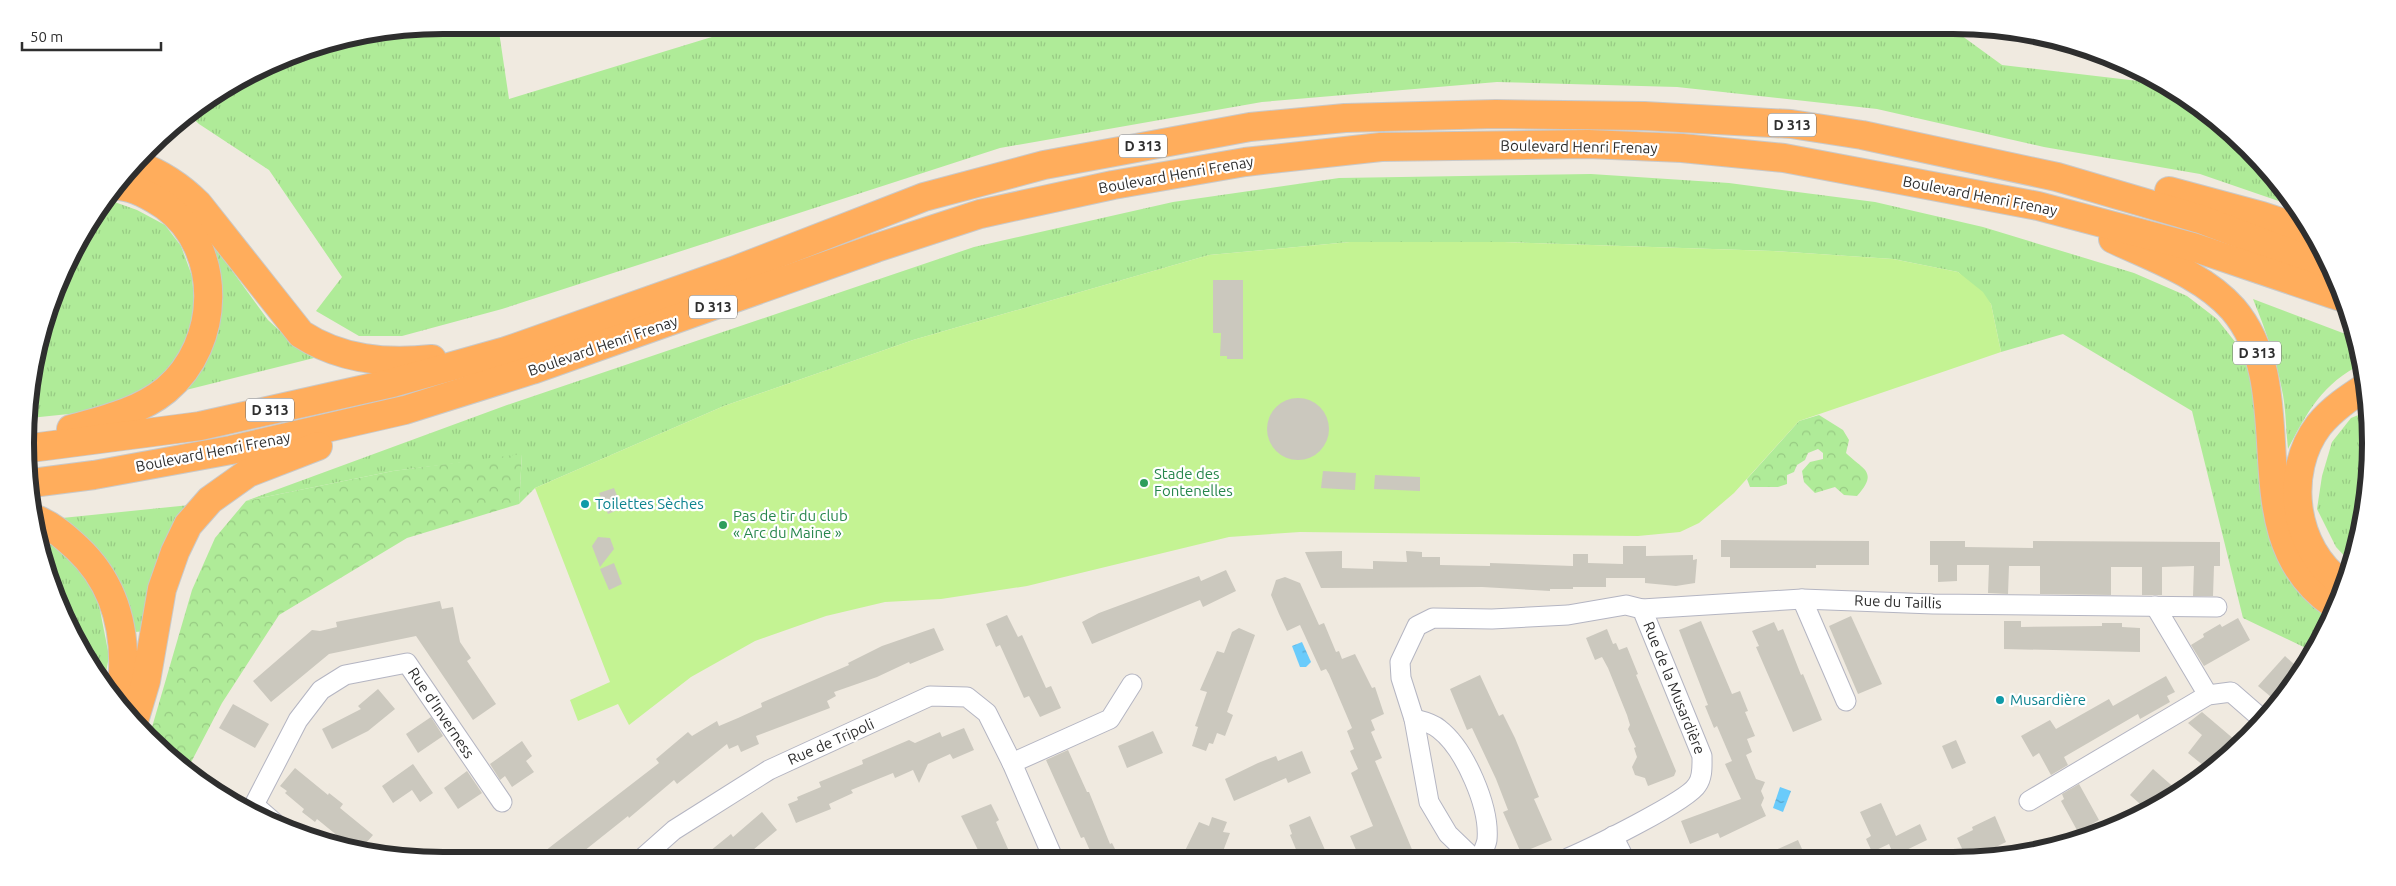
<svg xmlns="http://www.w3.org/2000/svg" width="2396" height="886" font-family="Ubuntu,sans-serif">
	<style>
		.grass { fill: url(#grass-tufts) }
		.forest { fill: url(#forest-crowns) }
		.pitch { fill: #c4f393 }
		.water { fill: url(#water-ripples) }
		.building { fill: #cbc8be }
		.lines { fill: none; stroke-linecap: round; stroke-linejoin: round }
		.street-casing { stroke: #b4b5c2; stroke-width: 21 }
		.highway-casing { stroke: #c9c9c9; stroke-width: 30 }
		.street { stroke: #fff; stroke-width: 19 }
		.highway { stroke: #ffad5c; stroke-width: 28 }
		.leisure-dot { fill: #2e9e5b; stroke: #fff; stroke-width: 2 }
		.culture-dot { fill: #0f9aa8; stroke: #fff; stroke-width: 2 }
		.labels { text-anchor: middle; stroke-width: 4.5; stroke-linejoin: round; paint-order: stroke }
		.shield { fill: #fff; stroke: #6d6d6d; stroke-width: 1 }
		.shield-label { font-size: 14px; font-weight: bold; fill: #2e2e2e }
		.street-label { font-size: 15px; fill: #2e2e2e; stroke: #fff }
		.leisure-label { font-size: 15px; fill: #27864d; stroke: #fff; text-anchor: start }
		.culture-label { font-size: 15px; fill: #0d838f; stroke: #fff; text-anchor: start }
		.rim { fill: none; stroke: #2e2e2e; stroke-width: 6 }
	</style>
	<defs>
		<pattern id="grass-tufts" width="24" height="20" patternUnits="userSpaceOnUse" patternTransform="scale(1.25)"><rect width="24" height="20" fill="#afeb98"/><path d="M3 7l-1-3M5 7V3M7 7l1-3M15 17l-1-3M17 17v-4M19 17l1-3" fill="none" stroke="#97ca83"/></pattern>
		<pattern id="forest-crowns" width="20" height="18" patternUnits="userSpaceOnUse" patternTransform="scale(1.25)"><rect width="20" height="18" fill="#afeb98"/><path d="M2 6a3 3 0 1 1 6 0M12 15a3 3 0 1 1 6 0" fill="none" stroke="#97ca83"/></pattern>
		<pattern id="water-ripples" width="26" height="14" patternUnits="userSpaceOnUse" patternTransform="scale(1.25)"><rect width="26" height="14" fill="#6acbfb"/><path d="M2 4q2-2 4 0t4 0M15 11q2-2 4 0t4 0" fill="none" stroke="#58a5cc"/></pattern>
	</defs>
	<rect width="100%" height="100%" fill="#f0eae0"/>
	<!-- grass -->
	<g class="grass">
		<polygon points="443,25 498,25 509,99 751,25 1947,25 2002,65 2164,84 2208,112 2267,168 2296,207 2200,174 2044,147 1877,109 1677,87 1497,82 1262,102 1000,148 502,309 402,336 359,336 316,311 342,277 269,170 199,124 188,114 234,81 308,47"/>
		<polygon points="1591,174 1729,183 1875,202 1983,227 2134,273 2187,296 2217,319 2247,357 2256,392 2271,539 2286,572 2317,606 2328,614 2312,651 2243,618 2192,411 2063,334 2001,352 1991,304 1958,272 1893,259 1773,251 1504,242 1350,242 1209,255 913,340 724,406 535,488 519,504 522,455 393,471 246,501 507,405 974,247 1173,202 1339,178"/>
		<polygon points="109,200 137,210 165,225 181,246 192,276 195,311 187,345 175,365 156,384 98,411 30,418 29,388 47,308 81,234"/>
		<polygon points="201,228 268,320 293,343 318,357 182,391 202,362"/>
		<path d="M2253,299L2356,338L2362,364C2323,383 2307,412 2288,449C2286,431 2286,412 2283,395C2277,362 2266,331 2253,299Z"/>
		<polygon points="2368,411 2370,471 2357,551 2351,563 2336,547 2317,509 2322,476 2332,442 2351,418"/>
		<polygon points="190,505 170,530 159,559 147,631 135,632 130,607 115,579 62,518"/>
		<polygon points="37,537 45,539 84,573 99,605 109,656 104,684 95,675 57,603"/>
	</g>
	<!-- forest -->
	<g class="forest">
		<path d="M1819,415L1843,430L1849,440L1846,453C1863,470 1879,471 1857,496L1844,495L1835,487L1815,493L1804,482L1802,471L1810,462L1823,459V453L1818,449L1808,453L1805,460L1797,465L1794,472L1787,475V484L1778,487H1750L1747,479L1799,421Z"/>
		<polygon points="522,454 519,504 407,538 279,615 222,703 186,772 150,734 192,590 215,538 246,501 393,471"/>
	</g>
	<!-- pitch -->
	<polygon class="pitch" points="1350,242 1504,242 1773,251 1893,259 1958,272 1983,292 1991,304 2001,352 1799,421 1734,493 1699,523 1680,532 1638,536 1300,532 1229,537 1027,586 941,599 885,602 826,616 755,641 691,677 629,725 618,704 578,721 570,700 610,682 535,488 724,406 913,340 1209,255"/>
	<!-- water -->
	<g class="water">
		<polygon points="1302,642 1311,662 1306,667 1300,667 1292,646"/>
		<polygon points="1780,787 1791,791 1783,812 1773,808"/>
	</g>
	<!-- building -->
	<g class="building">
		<polygon points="1213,280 1243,280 1243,359 1227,359 1227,356 1220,356 1221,333 1213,333"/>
		<circle cx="1298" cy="429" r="31"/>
		<polygon points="1323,471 1356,473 1355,490 1321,488"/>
		<polygon points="1375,475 1420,477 1420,491 1374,489"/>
		<polygon points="614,488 622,508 608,514 599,493"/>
		<polygon points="598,537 610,538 614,549 600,567 592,546"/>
		<polygon points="1721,540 1869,541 1869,565 1816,565 1816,568 1730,568 1730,557 1721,557"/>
		<polygon points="1930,541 1965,541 1965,547 2033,548 2033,541 2220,542 2220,566 2214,566 2213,596 2193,596 2194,566 2162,567 2162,595 2142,595 2142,567 2111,567 2111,595 2040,594 2040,566 2009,566 2008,594 1988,593 1989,565 1957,565 1957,581 1938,582 1938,565 1930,565"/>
		<polygon points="1623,546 1646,546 1646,556 1693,555 1693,560 1697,559 1695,583 1676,586 1645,583 1645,578 1606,578 1606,587 1573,587 1573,589 1550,589 1550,591 1482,587 1321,588 1305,552 1342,551 1342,568 1373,569 1373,561 1407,562 1406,551 1422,552 1422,557 1440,557 1440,565 1490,566 1490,563 1573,566 1573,554 1588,554 1588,563 1623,564"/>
		<polygon points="614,563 622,584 609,590 600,569"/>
		<polygon points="1226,570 1236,591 1203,607 1200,600 1092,644 1082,622 1099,613 1199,576 1201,581"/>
		<polygon points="1285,577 1300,583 1319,625 1324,623 1336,652 1339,651 1342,659 1355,654 1372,688 1375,687 1384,714 1371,720 1375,730 1371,732 1382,758 1375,761 1416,859 1360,859 1350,836 1373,826 1351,773 1358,769 1350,751 1354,749 1347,731 1352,728 1329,674 1326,669 1321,671 1300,625 1287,631 1279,614 1271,595 1276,580"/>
		<polygon points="440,601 442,609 453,607 460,642 471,658 467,661 496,704 473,720 416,636 329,654 271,702 253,681 312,630 320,631 337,627 336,622"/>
		<polygon points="1007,615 1018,637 1022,635 1046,688 1051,686 1061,708 1040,717 1029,696 1024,698 1000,645 996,647 986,624"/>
		<polygon points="1851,616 1882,684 1858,694 1829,626"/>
		<polygon points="2238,618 2250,640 2204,666 2191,645 2204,637 2203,634 2220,624 2222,627"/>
		<polygon points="1701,621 1732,694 1740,691 1748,711 1745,712 1755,736 1747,739 1752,752 1746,755 1756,779 1765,782 1761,791 1764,798 1761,805 1766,816 1720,838 1718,833 1690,844 1681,821 1741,799 1725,764 1732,761 1717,726 1714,728 1705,706 1708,705 1679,630"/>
		<polygon points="2004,621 2021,621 2021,627 2102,626 2102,623 2122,623 2122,627 2140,628 2140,652 2004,649"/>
		<polygon points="1774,622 1778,631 1783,629 1801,675 1803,674 1822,720 1793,732 1756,647 1759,646 1752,631"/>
		<polygon points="934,628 944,650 910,664 909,662 877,677 834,692 836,696 827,701 830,708 756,736 759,744 741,752 738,745 729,749 727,744 677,784 674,780 629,818 628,816 579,855 584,861 532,861 659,763 656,759 688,732 692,736 717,721 719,726 738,718 762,707 761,703 849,665 848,663 882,646"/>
		<polygon points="1239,628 1255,635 1227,712 1233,715 1225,736 1217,733 1213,744 1209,743 1206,751 1192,746 1198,727 1195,726 1207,692 1200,690 1217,651 1224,653 1232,632"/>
		<polygon points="1607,629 1613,644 1616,643 1619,650 1627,647 1638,674 1636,675 1676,771 1674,776 1648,786 1645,778 1635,775 1632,767 1637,757 1634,748 1636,747 1628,729 1630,725 1627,715 1608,668 1602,657 1595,660 1586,638"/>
		<polygon points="2285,656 2302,671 2277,702 2258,686"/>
		<polygon points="1480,675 1499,716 1503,714 1515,738 1539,797 1534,799 1552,840 1521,853 1503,812 1508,810 1496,779 1472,728 1467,730 1450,689"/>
		<polygon points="2166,676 2175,692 2167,696 2170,702 2140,719 2138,714 2064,757 2068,765 2051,775 2039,753 2033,757 2021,736 2050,720 2056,729 2109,699 2113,706"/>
		<polygon points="378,689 395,709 368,731 332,749 322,729 361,709 358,706"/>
		<polygon points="233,704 269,724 255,748 219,728"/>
		<polygon points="2202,712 2235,740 2232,743 2237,747 2229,757 2209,770 2188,753 2202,735 2188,723"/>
		<polygon points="431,717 443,736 418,753 406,734"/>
		<polygon points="964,728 974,750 953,759 950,754 928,764 919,783 913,770 895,778 893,773 851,790 853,793 829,804 831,809 796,823 788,804 798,800 797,797 821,787 819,782 863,764 862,760 909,740 915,743 940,732 942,737"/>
		<polygon points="1153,731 1163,753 1127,768 1118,746"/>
		<polygon points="1956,740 1966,763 1952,769 1942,746"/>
		<polygon points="522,741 532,756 526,761 534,772 512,787 505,776 500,780 490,764"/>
		<polygon points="1068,750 1087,792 1089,792 1110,844 1112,843 1120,859 1077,860 1091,853 1084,837 1081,838 1046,760"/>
		<polygon points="1302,751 1311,773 1288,783 1286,778 1234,801 1225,779 1258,763 1276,756 1278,761"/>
		<polygon points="413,764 433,793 420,802 412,790 393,803 382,786"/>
		<polygon points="295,768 328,795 329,793 343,804 340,808 373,835 360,850 347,848 337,840 339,837 317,819 315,822 302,812 304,809 285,793 287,791 280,786"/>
		<polygon points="2153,769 2178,791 2148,811 2130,795"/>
		<polygon points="467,771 482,793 458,809 444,788"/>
		<polygon points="2079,784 2099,820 2078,832 2061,801 2064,799 2062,794"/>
		<polygon points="1881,803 1896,836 1920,824 1927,840 1894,856 1889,844 1872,852 1866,839 1871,836 1860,812"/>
		<polygon points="991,804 999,820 996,822 1013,860 983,860 961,816"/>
		<polygon points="762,812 777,830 741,860 699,860 731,834 733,837"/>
		<polygon points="1310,816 1329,859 1300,859 1290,835 1292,834 1289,825"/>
		<polygon points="1995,816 2006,842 1976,857 1966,857 1957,838 1973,830 1972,827"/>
		<polygon points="1212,817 1227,822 1223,832 1230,833 1220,859 1181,859 1199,822 1209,826"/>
		<polygon points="1798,840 1806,858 1758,858"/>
	</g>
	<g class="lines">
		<defs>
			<g id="street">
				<polyline points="1802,599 1846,701"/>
				<polyline points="2155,606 2208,695"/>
				<polyline points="1642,609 1802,599 1933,604 2217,607"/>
				<path d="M1414,719C1422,721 1432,723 1439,729C1465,749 1490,807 1487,840C1486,846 1482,853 1480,859"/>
				<polyline points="1012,763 1110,719 1132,684"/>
				<polyline points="2029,801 2208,695 2231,692 2262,719"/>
				<polyline points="277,825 254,805 298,720 321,690 345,675 407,663 502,802"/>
				<polyline points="1613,836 1624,858"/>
				<path d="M1474,859L1448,834L1429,802L1414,719L1401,678L1400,662L1417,626L1433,618L1492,619L1568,615L1626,605L1642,609L1702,756C1702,766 1703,777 1697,785C1688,801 1589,849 1568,858"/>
				<polyline points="639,861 674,830 769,770 930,696 967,697 987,713 1012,763 1054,860"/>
			</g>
			<g id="highway">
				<path d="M138,165C162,174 180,186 198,204L301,334C341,360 386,364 432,359"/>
				<polyline points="2169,191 2262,216 2314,233"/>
				<path d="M2113,239C2153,258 2203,275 2233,309C2305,393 2232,534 2333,604"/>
				<path d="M71,429C103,420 139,412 166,390C221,344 224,249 165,206C152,197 137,188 120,186"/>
				<polyline points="31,448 200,426 392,383 506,351 733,271 924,197 1044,165 1250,127 1345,118 1496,114 1644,116 1791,124 1862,135 2057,177 2200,219 2330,268"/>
				<polyline points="32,483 94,475 231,450 405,410 532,370 876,248 980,214 1113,185 1245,162 1381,147 1588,144 1682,148 1784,158 2038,206 2193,247 2344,298"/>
				<path d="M33,518C50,524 63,535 77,548C121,589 129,644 120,702"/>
				<path d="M2342,583C2293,549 2283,472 2319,425C2332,409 2350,397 2367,386"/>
				<polyline points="135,718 146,681 162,589 175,552 188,525 210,500 248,473 318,446"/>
			</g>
		</defs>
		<!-- street casing -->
		<use href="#street" class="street-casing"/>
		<!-- highway casing -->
		<use href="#highway" class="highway-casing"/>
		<!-- street -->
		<use href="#street" class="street"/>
		<!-- highway -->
		<use href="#highway" class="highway"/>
	</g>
	<!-- markers -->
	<g class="leisure-dot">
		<circle cx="1144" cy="483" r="5"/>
		<circle cx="723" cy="525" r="5"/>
	</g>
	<g class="culture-dot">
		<circle cx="585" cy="504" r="5"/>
		<circle cx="2000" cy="700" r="5"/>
	</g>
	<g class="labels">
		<!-- shield labels -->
		<g class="shield">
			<rect x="1768" y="113.5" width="48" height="23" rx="4"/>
			<rect x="1119" y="134.5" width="48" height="23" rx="4"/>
			<rect x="689" y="295.5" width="48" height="23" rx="4"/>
			<rect x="2233" y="341.5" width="48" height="23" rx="4"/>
			<rect x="246" y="398.5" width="48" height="23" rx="4"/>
		</g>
		<g class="shield-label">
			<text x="1792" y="130">D 313</text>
			<text x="1143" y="151">D 313</text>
			<text x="713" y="312">D 313</text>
			<text x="2257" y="358">D 313</text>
			<text x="270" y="415">D 313</text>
		</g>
		<!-- street labels -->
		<g class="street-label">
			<text transform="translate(1579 147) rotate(1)" y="5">Boulevard Henri Frenay</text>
			<text transform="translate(1176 175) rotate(-10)" y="5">Boulevard Henri Frenay</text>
			<text transform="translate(1980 196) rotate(11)" y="5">Boulevard Henri Frenay</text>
			<text transform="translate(603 346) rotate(-19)" y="5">Boulevard Henri Frenay</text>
			<text transform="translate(213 452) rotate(-11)" y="5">Boulevard Henri Frenay</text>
			<text transform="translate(1898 602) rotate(2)" y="5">Rue du Taillis</text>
			<text transform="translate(1674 688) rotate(68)" y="5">Rue de la Musardière</text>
			<text transform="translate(441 713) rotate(56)" y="5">Rue d'Inverness</text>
			<text transform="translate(831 742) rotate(-24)" y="5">Rue de Tripoli</text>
		</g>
		<!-- leisure labels -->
		<g class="leisure-label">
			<text x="1154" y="479">Stade des<tspan x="1154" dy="17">Fontenelles</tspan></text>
			<text x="733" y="521">Pas de tir du club<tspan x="733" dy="17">« Arc du Maine »</tspan></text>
		</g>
		<!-- culture labels -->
		<g class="culture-label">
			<text x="595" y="509">Toilettes Sèches</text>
			<text x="2010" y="705">Musardière</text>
		</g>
	</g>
	<!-- crop -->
	<path d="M0 0H2396V886H0ZM443 34H1953A409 409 0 0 1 2362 443V443A409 409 0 0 1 1953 852H443A409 409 0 0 1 34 443V443A409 409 0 0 1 443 34Z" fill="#fff" fill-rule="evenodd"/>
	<path class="rim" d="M443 34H1953A409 409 0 0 1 2362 443V443A409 409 0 0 1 1953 852H443A409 409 0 0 1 34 443V443A409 409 0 0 1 443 34Z"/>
	<!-- scale -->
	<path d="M22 42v8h139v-8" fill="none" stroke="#2e2e2e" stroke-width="2.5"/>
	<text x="30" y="42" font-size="15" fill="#2e2e2e" stroke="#ffffff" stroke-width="4" paint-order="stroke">50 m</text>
</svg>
